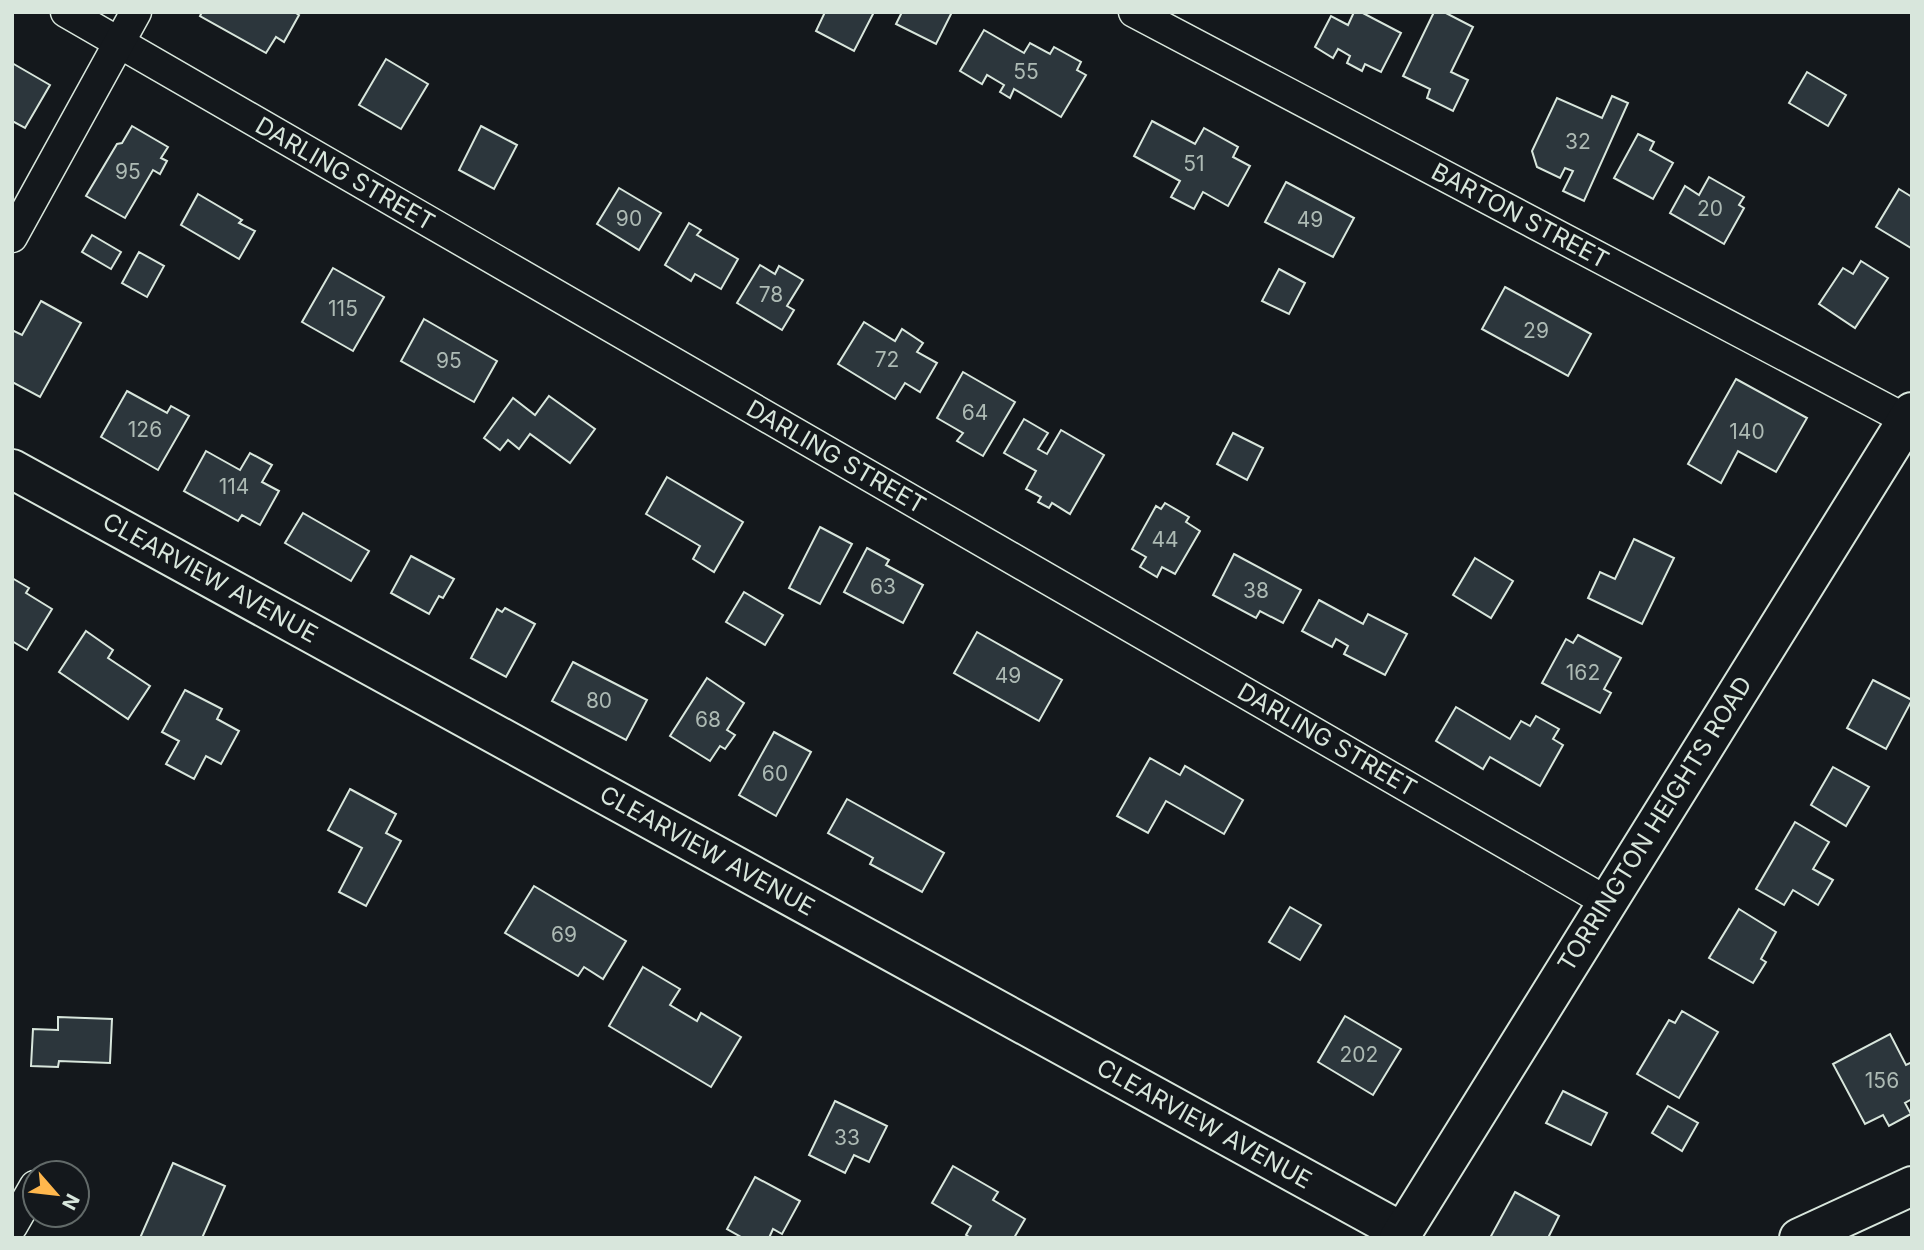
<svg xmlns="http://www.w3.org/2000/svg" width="1924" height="1250" font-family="Inter,sans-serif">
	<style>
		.building { fill: #2c363c; stroke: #d8e6dc; stroke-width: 2 }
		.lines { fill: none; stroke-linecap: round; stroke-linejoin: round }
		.street-casing { stroke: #d8e6dc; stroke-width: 33 }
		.secondary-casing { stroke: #d8e6dc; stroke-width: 42 }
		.primary-casing { stroke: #d8e6dc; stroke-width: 42 }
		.street { stroke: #14181c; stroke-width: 30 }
		.secondary { stroke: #14181c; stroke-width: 38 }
		.primary { stroke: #14181c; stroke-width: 38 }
		.labels { text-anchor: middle; stroke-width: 5; stroke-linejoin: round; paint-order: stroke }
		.number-label { font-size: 21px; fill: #adbab4 }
		.street-label { font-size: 24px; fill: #d8e6dc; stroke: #14181c }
	</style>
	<rect width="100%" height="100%" fill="#14181c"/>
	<!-- building -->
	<g class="building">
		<polygon points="202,12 294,12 299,15 284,42 276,37 266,53 200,16"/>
		<polygon points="825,12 874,12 854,51 816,31"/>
		<polygon points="902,12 952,12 936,44 896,24"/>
		<polygon points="1354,12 1361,12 1401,33 1381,72 1365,64 1362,71 1347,63 1350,56 1338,49 1333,58 1315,47 1331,16 1348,25"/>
		<polygon points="1434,12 1444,12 1473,27 1451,72 1468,80 1453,111 1427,98 1430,89 1403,76"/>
		<polygon points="984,30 1024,53 1030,43 1050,54 1054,47 1081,62 1077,70 1086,75 1061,117 1014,89 1010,98 1000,92 1004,85 987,75 982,84 960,71"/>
		<polygon points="386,59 428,84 401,129 359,105"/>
		<polygon points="12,63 50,85 25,128 12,121"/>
		<polygon points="1807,72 1846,95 1828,126 1789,103"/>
		<polygon points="1612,96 1628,103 1584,201 1563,191 1573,171 1565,168 1560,178 1537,167 1532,151 1557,98 1602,118"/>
		<polygon points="1152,121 1195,144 1204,128 1238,147 1233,157 1250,166 1228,206 1203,192 1194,209 1171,197 1180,181 1134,156"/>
		<polygon points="132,126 168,147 161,158 167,161 160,174 153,170 125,218 86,196 117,144 122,143"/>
		<polygon points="481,126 517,145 494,189 459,170"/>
		<polygon points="1638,134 1654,142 1650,150 1673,163 1653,199 1614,178"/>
		<polygon points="1709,177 1744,197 1739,205 1744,208 1724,244 1670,213 1685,186 1699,195"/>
		<polygon points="1286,182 1354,218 1333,257 1265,222"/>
		<polygon points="619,188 661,213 639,250 597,224"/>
		<polygon points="1899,189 1912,197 1911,248 1876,227"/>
		<polygon points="198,194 242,220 239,223 255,231 239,259 181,225"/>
		<polygon points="689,223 701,230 697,235 738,259 721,289 695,274 691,281 665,265"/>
		<polygon points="92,235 121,252 111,269 82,252"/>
		<polygon points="139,252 164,266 147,297 122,283"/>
		<polygon points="1861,261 1888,278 1855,328 1819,304 1843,268 1853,274"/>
		<polygon points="760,265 775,274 779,266 803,280 787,306 794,310 782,330 737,303"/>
		<polygon points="333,268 384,297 353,351 302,322"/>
		<polygon points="1279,269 1305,283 1289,314 1262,301"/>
		<polygon points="1505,287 1591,334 1568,376 1482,329"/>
		<polygon points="41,301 81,323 40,397 12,382 12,330 22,335"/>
		<polygon points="424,319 497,361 474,402 401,361"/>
		<polygon points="864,322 895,341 902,329 923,343 917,352 937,363 920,392 905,383 895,399 838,364"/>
		<polygon points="963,372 1015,402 983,456 957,441 963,433 937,418"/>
		<polygon points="1736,379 1807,418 1776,472 1738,451 1721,483 1688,464"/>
		<polygon points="127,391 167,413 171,406 189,416 158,470 101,437"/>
		<polygon points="549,396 595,429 570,463 530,434 519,449 508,440 500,450 484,438 513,398 535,415"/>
		<polygon points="1024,419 1048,433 1038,449 1047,454 1061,430 1104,455 1070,514 1052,503 1049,508 1038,502 1041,497 1026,489 1036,471 1004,453"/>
		<polygon points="1233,433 1263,448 1247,480 1217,464"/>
		<polygon points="206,451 240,470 250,453 272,465 262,482 279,491 260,525 242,515 238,521 184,491"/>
		<polygon points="667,477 743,522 714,572 693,559 700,546 646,514"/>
		<polygon points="1165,503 1189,517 1186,522 1200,531 1175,574 1162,567 1157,577 1140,567 1146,557 1132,549 1156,506 1161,509"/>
		<polygon points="303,513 369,551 351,581 285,543"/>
		<polygon points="820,527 852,544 820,604 789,588"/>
		<polygon points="1634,539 1674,558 1642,624 1588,598 1600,572 1615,579"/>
		<polygon points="867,548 889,560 886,565 923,585 903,623 844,592"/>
		<polygon points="1234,554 1301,590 1283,623 1260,611 1256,618 1213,595"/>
		<polygon points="411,556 454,579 443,598 439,596 429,614 391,593"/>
		<polygon points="1475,558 1513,581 1491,618 1453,595"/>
		<polygon points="12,578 29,588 26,593 52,609 27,650 12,641"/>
		<polygon points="744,592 783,615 765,645 726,622"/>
		<polygon points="1319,600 1363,624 1368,614 1407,634 1385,675 1344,654 1348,646 1336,639 1332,647 1302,631"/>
		<polygon points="505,608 535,624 506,677 471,658 497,609 502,612"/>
		<polygon points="86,631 113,650 108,658 150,686 128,719 59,672"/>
		<polygon points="977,632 1062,680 1039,721 954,673"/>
		<polygon points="1578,635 1621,658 1604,689 1611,693 1600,713 1542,683 1566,639 1573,643"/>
		<polygon points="573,662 647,700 626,740 552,701"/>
		<polygon points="707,678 744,703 727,730 735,735 725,749 720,746 710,761 670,736"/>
		<polygon points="1873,680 1912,700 1886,749 1847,728"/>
		<polygon points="185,690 222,709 217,719 239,731 221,764 206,756 194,779 166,764 179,741 162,732"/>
		<polygon points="1456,707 1510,739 1521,721 1530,726 1536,716 1559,729 1553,739 1563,745 1540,786 1490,757 1483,769 1436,741"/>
		<polygon points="774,732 811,752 776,816 739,795"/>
		<polygon points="1150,758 1180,775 1185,766 1243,800 1224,834 1166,801 1148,833 1117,816"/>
		<polygon points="1833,767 1869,787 1846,826 1811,805"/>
		<polygon points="350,789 396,814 386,833 401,841 366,906 339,892 362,848 328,830"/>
		<polygon points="847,799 944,853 922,892 870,864 873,858 828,833"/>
		<polygon points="1795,822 1829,842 1813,869 1833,880 1818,905 1793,890 1784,905 1756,889"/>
		<polygon points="534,886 626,941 603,979 584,967 578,976 505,933"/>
		<polygon points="1290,907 1321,925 1300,960 1269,942"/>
		<polygon points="1739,909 1776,932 1761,959 1766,962 1753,983 1709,958"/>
		<polygon points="643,967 680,989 670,1005 697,1021 701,1013 741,1037 711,1087 609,1026"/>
		<polygon points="1682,1011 1718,1032 1679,1098 1637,1074 1669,1020 1675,1023"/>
		<polygon points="1345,1016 1401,1049 1373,1095 1318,1062"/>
		<polygon points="58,1017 112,1019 110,1063 59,1061 58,1067 31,1066 33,1029 58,1030"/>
		<polygon points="1890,1034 1906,1065 1912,1062 1912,1099 1905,1103 1911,1114 1889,1126 1883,1115 1865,1124 1833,1064"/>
		<polygon points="1563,1091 1607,1113 1591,1145 1546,1123"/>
		<polygon points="835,1101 887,1126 869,1162 854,1155 845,1173 809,1155"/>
		<polygon points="1668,1106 1698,1123 1682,1151 1652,1133"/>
		<polygon points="173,1163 225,1186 202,1238 140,1238"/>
		<polygon points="953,1166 998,1192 993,1200 1025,1219 1014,1238 971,1238 966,1235 971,1226 932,1203"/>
		<polygon points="755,1177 800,1201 782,1234 773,1229 769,1238 743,1238 727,1229"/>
		<polygon points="1515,1192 1559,1216 1548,1238 1490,1238"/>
	</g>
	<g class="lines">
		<defs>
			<g id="street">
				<polyline points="66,12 1607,902"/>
				<polyline points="1134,12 1907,420"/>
				<polyline points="12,237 136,12"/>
				<polyline points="12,1226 35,1186"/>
			</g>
			<g id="secondary">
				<polyline points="12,469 1402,1232"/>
				<polyline points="1399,1238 1912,412"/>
			</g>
			<polyline id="primary" points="1799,1238 1912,1186"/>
		</defs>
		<!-- street casing -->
		<use href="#street" class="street-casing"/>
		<!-- secondary casing -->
		<use href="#secondary" class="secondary-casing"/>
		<!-- primary casing -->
		<use href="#primary" class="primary-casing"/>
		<!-- street -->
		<use href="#street" class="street"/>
		<!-- secondary -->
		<use href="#secondary" class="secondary"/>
		<!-- primary -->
		<use href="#primary" class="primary"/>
	</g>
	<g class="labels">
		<!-- number labels -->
		<g class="number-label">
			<text x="1026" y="79">55</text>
			<text x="1578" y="149">32</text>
			<text x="1194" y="171">51</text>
			<text x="128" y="179">95</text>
			<text x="1710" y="216">20</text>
			<text x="629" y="226">90</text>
			<text x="1310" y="227">49</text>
			<text x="771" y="302">78</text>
			<text x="343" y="316">115</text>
			<text x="1536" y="338">29</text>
			<text x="887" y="367">72</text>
			<text x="449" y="368">95</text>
			<text x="975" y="420">64</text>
			<text x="145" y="437">126</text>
			<text x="1747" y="439">140</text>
			<text x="234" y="494">114</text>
			<text x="1165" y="547">44</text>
			<text x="883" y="594">63</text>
			<text x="1256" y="598">38</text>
			<text x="1583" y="680">162</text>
			<text x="1008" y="683">49</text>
			<text x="599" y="708">80</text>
			<text x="708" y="727">68</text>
			<text x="775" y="781">60</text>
			<text x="564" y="942">69</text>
			<text x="1359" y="1062">202</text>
			<text x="1882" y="1088">156</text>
			<text x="847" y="1145">33</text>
		</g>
		<!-- street labels -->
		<g class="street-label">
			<text transform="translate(345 174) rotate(30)" y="8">DARLING STREET</text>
			<text transform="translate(1520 216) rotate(28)" y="8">BARTON STREET</text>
			<text transform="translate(836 457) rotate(30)" y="8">DARLING STREET</text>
			<text transform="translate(210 578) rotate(29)" y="8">CLEARVIEW AVENUE</text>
			<text transform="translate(1327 740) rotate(30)" y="8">DARLING STREET</text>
			<text transform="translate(1655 824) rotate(-58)" y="8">TORRINGTON HEIGHTS ROAD</text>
			<text transform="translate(707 851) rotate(29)" y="8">CLEARVIEW AVENUE</text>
			<text transform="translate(1204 1124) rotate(29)" y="8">CLEARVIEW AVENUE</text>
		</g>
	</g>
	<!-- border -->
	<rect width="1924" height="1250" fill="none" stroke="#d8e6dc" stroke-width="28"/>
	<!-- north arrow -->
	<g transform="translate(56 1194) rotate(118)"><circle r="33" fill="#14181c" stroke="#626a69" stroke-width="2"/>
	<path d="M0-5L12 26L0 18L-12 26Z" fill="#ffb74d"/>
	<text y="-10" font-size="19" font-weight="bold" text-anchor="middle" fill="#d8e6dc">N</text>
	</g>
</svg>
